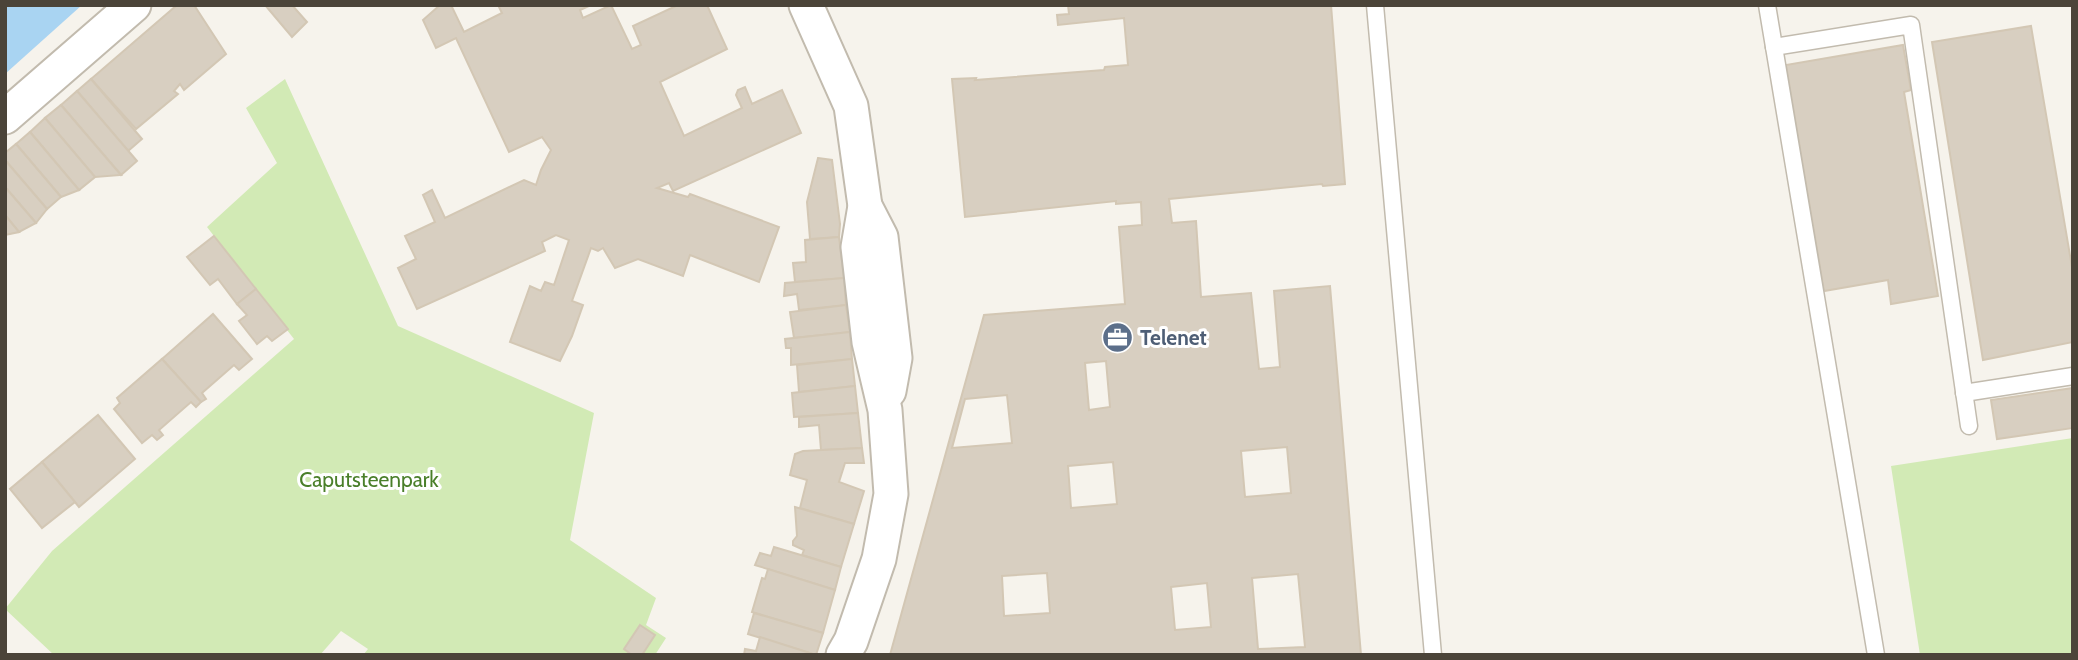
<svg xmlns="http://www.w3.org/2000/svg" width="2078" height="660" font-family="Cabin,sans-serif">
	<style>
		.green { fill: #d2eab5 }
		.water { fill: #a9d4f2 }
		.building { fill: #d8cfc1; stroke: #d3c7b4; stroke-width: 2; fill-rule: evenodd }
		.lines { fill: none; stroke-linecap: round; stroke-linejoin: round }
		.service-casing { stroke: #c2bbae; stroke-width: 19 }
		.minor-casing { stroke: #c2bbae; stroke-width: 37 }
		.service { stroke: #fff; stroke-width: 16 }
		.minor { stroke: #fff; stroke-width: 33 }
		.labels { text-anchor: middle; stroke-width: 6; stroke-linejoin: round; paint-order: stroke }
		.service-label { font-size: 21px; font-weight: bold; fill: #4e5e75; stroke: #fff; text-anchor: start }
		.park-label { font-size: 21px; fill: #4a7f2a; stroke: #fff }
	</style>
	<rect width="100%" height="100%" fill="#f6f3ec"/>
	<!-- green -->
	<g class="green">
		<polygon points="285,79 398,326 594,413 570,540 656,598 646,625 666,638 655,655 363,655 368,649 341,631 320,655 54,655 5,609 52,551 294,339 207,227 277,163 246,108"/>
		<polygon points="2073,438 2073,655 1920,655 1891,466"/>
	</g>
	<!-- water -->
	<polygon class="water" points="5,5 82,5 5,74"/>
	<!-- building -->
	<g class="building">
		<polygon points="177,5 194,5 226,54 184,90 180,84 174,91 178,94 136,129 91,79"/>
		<polygon points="265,5 292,5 307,22 292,37"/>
		<polygon points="440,5 451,5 464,32 502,13 498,5 591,5 580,10 583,18 611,5 632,49 641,45 633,26 678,5 707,5 727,49 660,82 684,136 742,108 736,95 738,90 745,87 752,104 782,90 801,133 673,191 669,183 657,188 688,197 690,194 779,227 759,282 690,255 683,276 638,259 615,268 603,248 598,251 591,248 572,301 583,305 572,336 560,361 510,342 530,286 541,291 545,282 554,285 569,240 556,235 542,242 545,251 417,309 398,268 416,259 405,236 435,222 423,195 432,190 445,218 524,180 536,185 541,170 551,150 542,137 509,152 456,38 436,48 423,20"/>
		<path d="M1068,5H1331L1345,184L1323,186L1322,184L1169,199L1172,223L1196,221L1201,297L1251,293L1259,369L1280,367L1274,291L1330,286L1361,655H890L984,315L1125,304L1119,227L1142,225L1141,202L1116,204V201L965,217L952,79L976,78L975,80L1104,70L1105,67L1128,65L1124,18L1058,25L1057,15L1069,14ZM1106,361L1110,407L1089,410L1085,363ZM1007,395L1012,443L952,448L965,399ZM1287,447L1291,493L1245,497L1241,451ZM1113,462L1117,504L1071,508L1068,466ZM1047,573L1050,613L1004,616L1002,576ZM1298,574L1305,647L1258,649L1252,578ZM1207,583L1211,627L1175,630L1171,587Z"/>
		<polygon points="2031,26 2073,273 2073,342 1983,360 1932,42"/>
		<polygon points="1903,45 1911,90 1904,92 1938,296 1891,304 1888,280 1824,291 1786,65"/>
		<polygon points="91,79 142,139 128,151 77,91"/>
		<polygon points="77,91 137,161 121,175 61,105"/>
		<polygon points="61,105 121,175 95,177 45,118"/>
		<polygon points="45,118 95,177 79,190 30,132"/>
		<polygon points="30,132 79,190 61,197 16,144"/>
		<polygon points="16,144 61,197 47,209 5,160 5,153"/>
		<polygon points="818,158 832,160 840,224 839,237 810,239 807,202"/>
		<polygon points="5,160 47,209 36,223 5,187"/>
		<polygon points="5,187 36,223 19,232 5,215"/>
		<polygon points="5,215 19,232 5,235"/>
		<polygon points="214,236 256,289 237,304 218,279 210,285 187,257"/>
		<polygon points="839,237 844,278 795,282 793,263 806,262 805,240"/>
		<polygon points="844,278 846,305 799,310 797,294 784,296 785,283"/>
		<polygon points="256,289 288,329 272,341 267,336 257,344 239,321 247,315 237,304"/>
		<polygon points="846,305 850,332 794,338 790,312"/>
		<polygon points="213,314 252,359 239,370 234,365 202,393 206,399 201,402 162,359"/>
		<polygon points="850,332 852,359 791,365 791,348 786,348 785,339"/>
		<polygon points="162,359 201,402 196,407 191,402 159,430 163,435 157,440 152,435 142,443 114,409 120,403 117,398"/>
		<polygon points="852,359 855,386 799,392 797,365"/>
		<polygon points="855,386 858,413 794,417 792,393"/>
		<polygon points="2073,388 2073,428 1997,439 1991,400"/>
		<polygon points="858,413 862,448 821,450 819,425 799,427 799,417"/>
		<polygon points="98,415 135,459 79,507 42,462"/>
		<polygon points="862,448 864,463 845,463 839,482 864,491 854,524 800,508 807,480 790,475 795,454 803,451"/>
		<polygon points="42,462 75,502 42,528 10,489"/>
		<polygon points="795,507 854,524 841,567 802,555 804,550 793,545 793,541 797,536"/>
		<polygon points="774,547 841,567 835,590 755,565 760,553 771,556"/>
		<polygon points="768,569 835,590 823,633 752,612 762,578 765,579"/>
		<polygon points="754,613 823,633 816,655 748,634"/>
		<polygon points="640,625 655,635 642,655 632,655 624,649"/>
		<polygon points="760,637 816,655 744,655 745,649 756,651"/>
	</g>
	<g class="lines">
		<defs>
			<g id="service">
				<polyline points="1375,5 1433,655"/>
				<polyline points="1767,5 1876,655"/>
				<polyline points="1774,47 1911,25 1969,426"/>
				<polyline points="1964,393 2073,376"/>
			</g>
			<g id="minor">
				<polyline points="806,5 851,106 865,206 858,247 869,342 885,410 891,494 879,559 851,641 843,655"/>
				<polyline points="5,117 134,5"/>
				<polyline points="865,206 881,237 895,358 889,391"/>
			</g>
		</defs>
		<!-- service casing -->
		<use href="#service" class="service-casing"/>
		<!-- minor casing -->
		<use href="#minor" class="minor-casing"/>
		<!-- service -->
		<use href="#service" class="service"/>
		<!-- minor -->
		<use href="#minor" class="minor"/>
	</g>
	<!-- icons -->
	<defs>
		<symbol id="office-disc" viewBox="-11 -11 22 22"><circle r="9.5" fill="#5c6f8a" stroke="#fff"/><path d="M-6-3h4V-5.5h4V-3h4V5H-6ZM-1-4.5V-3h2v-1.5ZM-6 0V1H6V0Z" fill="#fff"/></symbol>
	</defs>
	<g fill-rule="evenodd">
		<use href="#office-disc" x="1100" y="320" width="35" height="35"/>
	</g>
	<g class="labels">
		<!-- service labels -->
		<g class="service-label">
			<text x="1140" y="345">Telenet</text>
		</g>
		<!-- park labels -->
		<g class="park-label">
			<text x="369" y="487">Caputsteenpark</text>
		</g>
	</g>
	<!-- border -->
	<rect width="2078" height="660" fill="none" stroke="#4b4439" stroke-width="14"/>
</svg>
